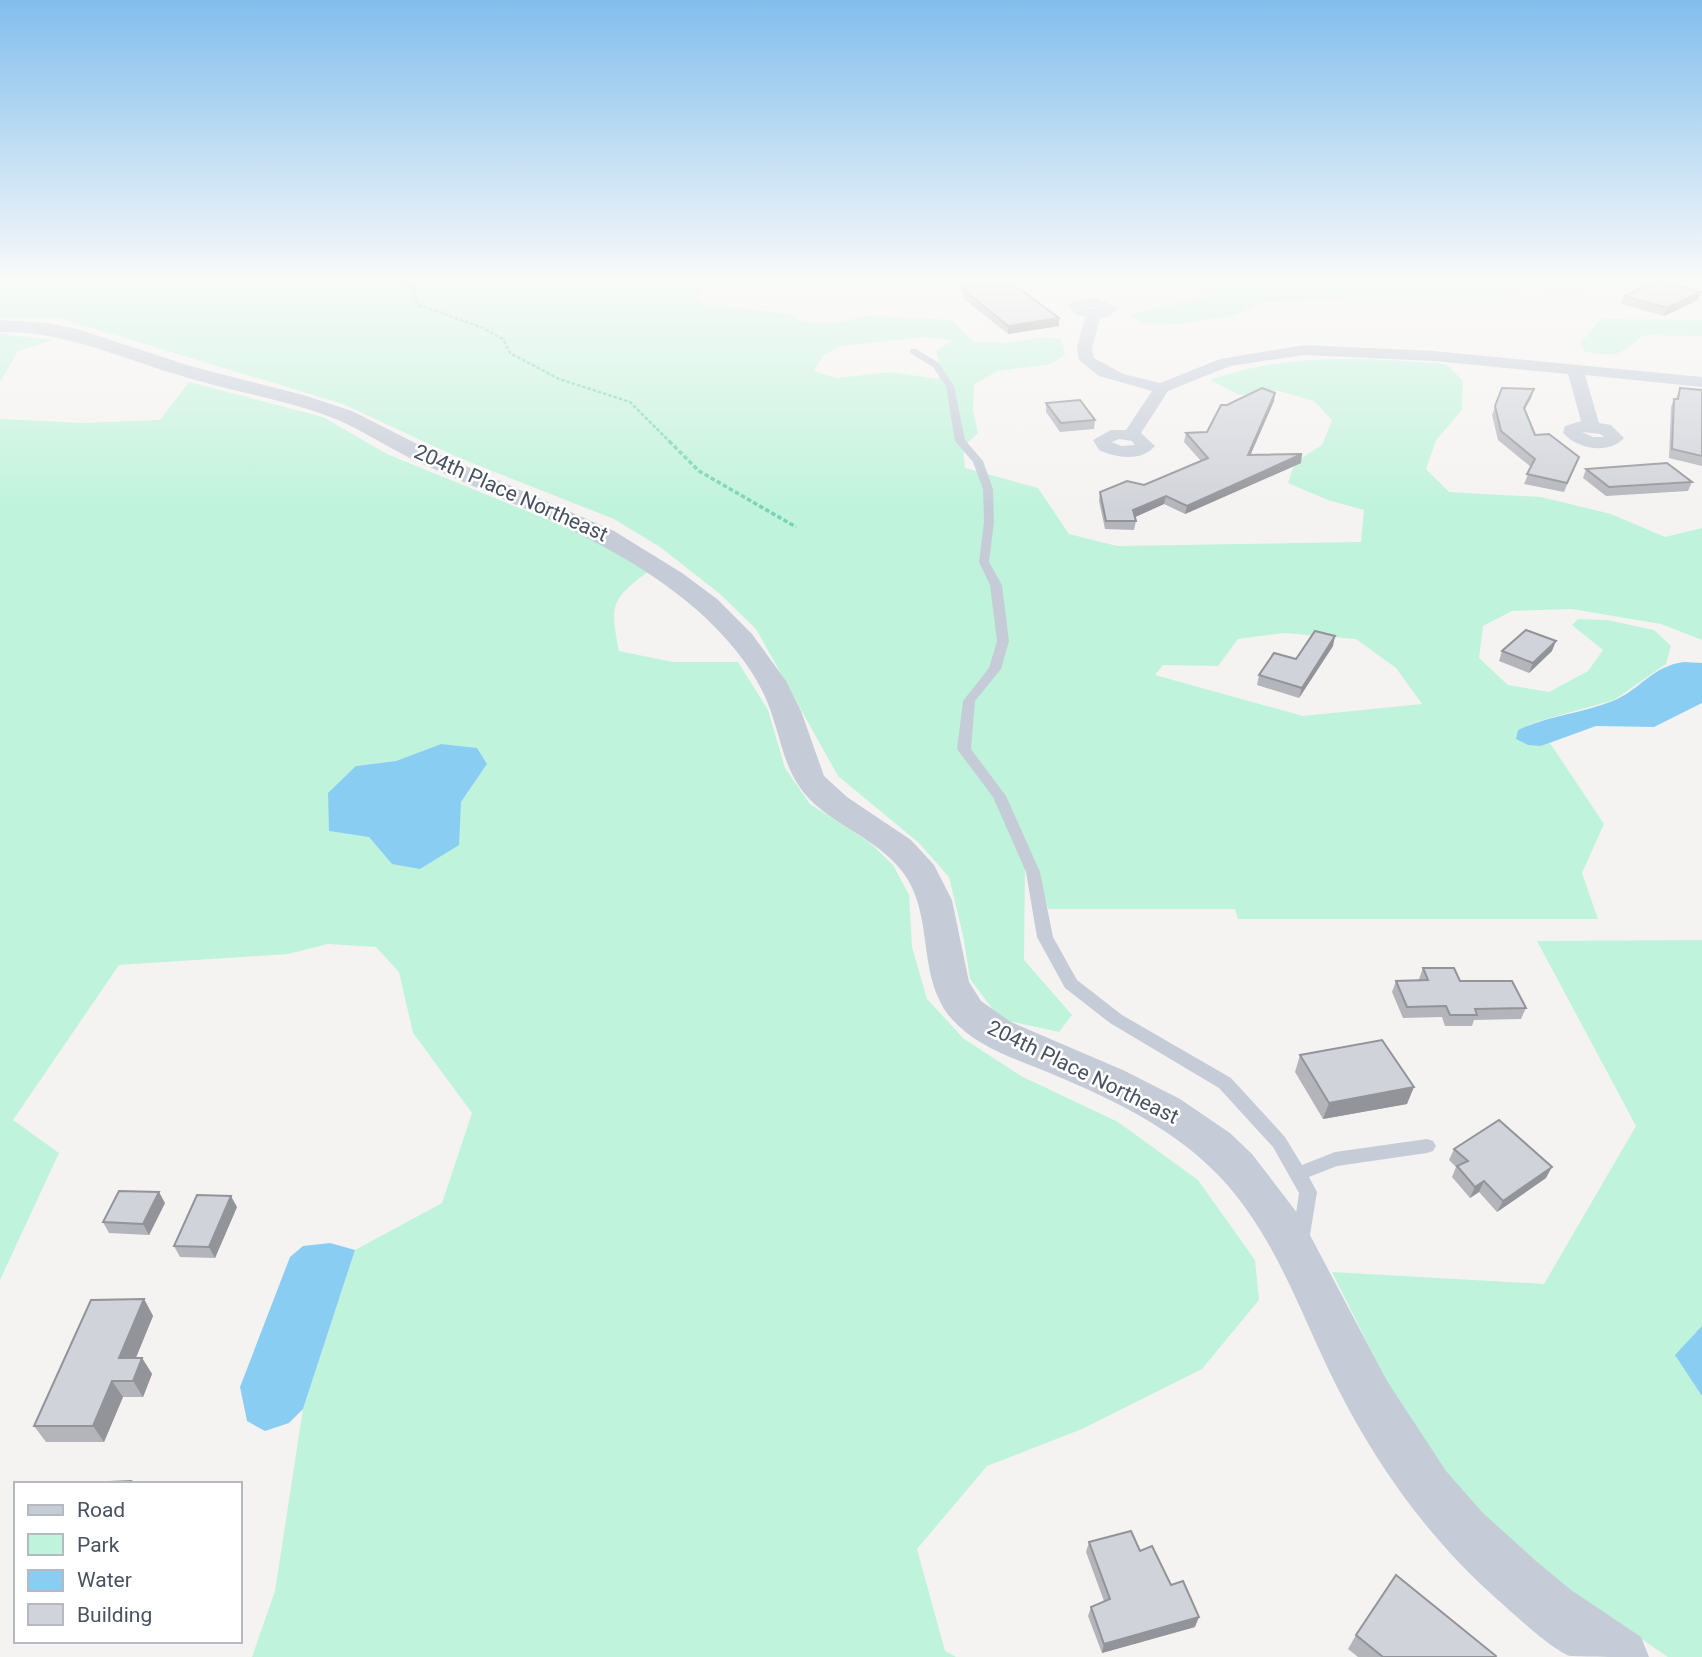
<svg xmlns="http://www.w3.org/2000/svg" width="1702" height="1657" font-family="Roboto,sans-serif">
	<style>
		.green { fill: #c0f3db; fill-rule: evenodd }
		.water { fill: #8acdf2 }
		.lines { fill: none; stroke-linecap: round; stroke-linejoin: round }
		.path-far1 { stroke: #75d4b3; stroke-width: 2.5; stroke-dasharray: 3.5 2; stroke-linecap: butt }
		.path { stroke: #75d4b3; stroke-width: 3.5; stroke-dasharray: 4.5 2.5; stroke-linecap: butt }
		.service { fill: #c5ccd7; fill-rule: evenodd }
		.minor { fill: #c5ccd7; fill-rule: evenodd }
		.tertiary { fill: #c5ccd7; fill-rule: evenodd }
		.wall { fill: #b4b5bb }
		.shaded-wall { fill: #929499 }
		.building { fill: #d1d3da; stroke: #929499; stroke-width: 2 }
		.labels { text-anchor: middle; stroke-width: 5; stroke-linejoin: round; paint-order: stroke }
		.street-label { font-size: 21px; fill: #485261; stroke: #fff }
	</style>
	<rect width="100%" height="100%" fill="#f5f3f2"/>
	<!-- green -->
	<g class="green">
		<path d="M0,278H684L697,286L700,303L789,314L802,321L836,323L865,316L952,320L973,342L1008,343L1042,337L1062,339L1065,355L1051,364L998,371L974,384L973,410L978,433L963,447L965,468L1038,488L1069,534L1117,546L1361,542L1364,510L1328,500L1288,483L1295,462L1322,445L1332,420L1314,401L1279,391L1240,395L1210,380C1288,352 1364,358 1446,364L1463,381L1462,410L1436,440L1426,469L1449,492L1541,497L1611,514L1665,537L1702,528V640L1661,624L1572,609L1512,611L1483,626L1479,658L1508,685L1549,692L1588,671L1603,650L1572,625L1578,619L1607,620L1654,630L1671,646L1666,664L1614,700L1536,722L1518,730L1541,746L1550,743L1604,824L1582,873L1598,919H1238L1235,909H1048L1034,858L1025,868L1024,960L1072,1015L1059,1032L1000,1019L970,979L964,940L949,877L919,843L838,776L756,629L720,594L660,547L614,519L457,457L343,404L59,318H0ZM923,337L953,340L936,351L941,370L938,379L890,372L837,378L814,371L823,356L840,346ZM1284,633L1356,639L1396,668L1422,704L1303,716L1155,675L1163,665L1218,666L1238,639Z"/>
		<polygon points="762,278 869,278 869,285 808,284 808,282"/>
		<path d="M1191,278H1604L1592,287L1570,295L1526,285L1502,296L1400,295L1264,302L1231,316L1180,324L1142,323L1130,316C1155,305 1181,304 1207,296L1205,286Z"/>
		<path d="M1601,319L1702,320V336L1644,335C1619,355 1617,358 1584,351L1581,342Z"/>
		<polygon points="0,334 54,340 18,351 0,382"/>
		<path d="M189,382L323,417L387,454L551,521L602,543L649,571C610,600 610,605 619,651L673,662H738L768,710L785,768L810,804L869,842L893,865L909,895L912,947L927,999L964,1039L1021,1076L1118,1122L1198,1180L1255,1260L1259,1300L1202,1369L1082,1429L987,1466L917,1549L945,1651L956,1657H252L275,1591L303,1409L355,1250L442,1203L472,1113L413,1033L399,972L376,947L328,944L288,954L119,965L13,1120L59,1153L0,1280V419L82,423L160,420ZM441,744L487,764L461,802L392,864L369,837L356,766L396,761Z"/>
		<polygon points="1702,940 1702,1657 1668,1657 1569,1590 1468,1502 1397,1403 1332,1272 1544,1284 1636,1126 1537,941"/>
	</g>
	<!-- water -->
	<g class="water">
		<path d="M1684,662L1702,663V703L1654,727L1596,726L1541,746L1528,745L1516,739L1518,730C1548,716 1582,713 1613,701C1640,690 1652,666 1684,662Z"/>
		<polygon points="441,744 477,748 487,764 461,802 459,845 420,869 392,864 369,837 329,831 328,793 356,766 396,761"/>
		<polygon points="330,1243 355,1250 303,1409 289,1423 265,1431 247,1421 240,1387 290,1257 303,1246"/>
		<polygon points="1702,1326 1702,1396 1675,1355"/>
	</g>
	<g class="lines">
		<!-- path-far1 -->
		<polyline class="path-far1" points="395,278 412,287 418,305 481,327 503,339 510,353 559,379 630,402 671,443"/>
		<!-- path -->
		<polyline class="path" points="669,441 699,471 796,527"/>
		<!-- service -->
		<polygon class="service" points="910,349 916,349 939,363 954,386 965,440 983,461 993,489 994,522 989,562 1002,585 1009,641 1001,669 975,701 971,749 1006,796 1040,872 1053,937 1077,980 1122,1015 1231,1078 1285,1137 1302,1165 1335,1152 1427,1139 1433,1141 1436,1146 1433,1151 1427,1153 1337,1166 1309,1177 1317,1192 1308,1247 1301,1249 1294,1247 1292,1241 1299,1193 1273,1147 1219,1088 1110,1023 1065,988 1037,937 1026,872 993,797 957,749 963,701 989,668 997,641 990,585 979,562 984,522 983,489 973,462 955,441 946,386 933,367 910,353"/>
		<!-- minor -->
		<path class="minor" d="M1094,298L1118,308L1109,317L1100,318L1092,348L1094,358L1123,374L1160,383L1220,359L1304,345L1434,351L1702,377V387L1585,375L1599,423L1611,425L1624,438C1609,455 1577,449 1563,433L1565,426L1581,421L1568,374L1434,361L1304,355L1230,366L1168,391L1141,433L1155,446C1141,462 1116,458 1099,450L1093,440L1111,430H1126L1152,391L1099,376L1079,360L1077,348L1085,317L1076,315L1069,306L1071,303ZM1093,307L1101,309L1086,308ZM1582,432L1600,434L1604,437H1593ZM1119,439L1132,441L1135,445L1121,446L1112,442Z"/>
		<!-- tertiary -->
		<path class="tertiary" d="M0,320L47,323L77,329L190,366L303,395L352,411L431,451L614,531L682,573L717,599L752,634L786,681L801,711L824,776L847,797L911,840L934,865L952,900L969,982L981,1001L1011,1022L1125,1071L1180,1099L1230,1133L1252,1154L1301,1218L1387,1381L1446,1471L1482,1512L1536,1561L1571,1590L1641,1637L1649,1657C1631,1657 1585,1657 1570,1656C1551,1649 1515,1615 1499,1601C1429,1539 1378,1468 1336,1385C1301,1315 1276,1237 1221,1178C1177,1131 1118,1102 1059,1077C1023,1061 977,1049 951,1018C915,975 936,913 901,870C875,837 831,825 804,793C784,768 781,739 770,709C756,670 728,638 697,610C616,540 515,506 418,462C388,448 360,428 328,416C278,398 225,390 175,374C116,356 63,331 0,332Z"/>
	</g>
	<!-- wall -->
	<g class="wall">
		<polygon points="958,278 1005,278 1059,326 1008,334 964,299"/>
		<polygon points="1624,296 1698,300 1664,316 1621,304"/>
		<polygon points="1502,388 1531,398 1524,410 1535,435 1575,466 1564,492 1524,484 1531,467 1498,440 1492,415"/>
		<polygon points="1680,388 1702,390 1702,466 1669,458 1671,407 1674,399 1676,399"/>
		<polygon points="1275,393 1274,401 1250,455 1301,463 1185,514 1164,504 1135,517 1136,521 1134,530 1105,529 1099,501 1100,492 1144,485 1201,461 1184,442 1186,433 1207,432 1227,405"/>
		<polygon points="1046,403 1095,420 1094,429 1060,432 1046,412"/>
		<polygon points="1586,469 1692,482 1688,491 1606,496 1583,478"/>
		<polygon points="1333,646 1299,698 1257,685 1259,675 1296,659"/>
		<polygon points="1502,651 1552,651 1529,673 1499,661"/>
		<polygon points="1423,968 1460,981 1526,1008 1521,1019 1474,1020 1472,1026 1445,1026 1442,1017 1403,1018 1392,992 1396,981 1419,980 1419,979"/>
		<polygon points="1300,1055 1407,1104 1323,1119 1295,1072"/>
		<polygon points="1454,1149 1546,1178 1497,1212 1479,1192 1470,1198 1452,1177 1456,1167 1449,1160"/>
		<polygon points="165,1203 149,1235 109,1233 103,1222"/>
		<polygon points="237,1207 215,1258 180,1257 174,1246"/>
		<polygon points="144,1299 153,1316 136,1358 142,1358 152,1374 143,1397 123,1397 104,1442 46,1442 34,1426"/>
		<polygon points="1089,1542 1140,1551 1171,1585 1195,1627 1102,1653 1088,1616 1091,1607 1104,1601 1086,1552"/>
		<polygon points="1356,1635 1495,1657 1358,1657 1348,1649"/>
	</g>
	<!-- shaded-wall -->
	<g class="shaded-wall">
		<polygon points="1701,292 1698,300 1664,316 1667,308"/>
		<polygon points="1059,318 1059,326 1008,334 1008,326"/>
		<polygon points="1534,389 1531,398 1521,416 1524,408"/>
		<polygon points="1275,393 1274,401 1247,463 1248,455"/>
		<polygon points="1302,454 1301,463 1185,514 1187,506"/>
		<polygon points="1166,496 1164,504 1131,519 1133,510"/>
		<polygon points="1335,636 1333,646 1299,698 1302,688"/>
		<polygon points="1556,641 1552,651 1529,673 1533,663"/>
		<polygon points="1414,1087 1407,1104 1323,1119 1329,1103"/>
		<polygon points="1552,1167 1546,1178 1497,1212 1503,1201"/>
		<polygon points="1484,1181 1479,1192 1470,1198 1475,1187"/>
		<polygon points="159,1192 165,1203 149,1235 143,1224"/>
		<polygon points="231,1196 237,1207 215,1258 209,1247"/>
		<polygon points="144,1299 153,1316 129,1374 119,1358"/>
		<polygon points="142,1358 152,1374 143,1397 133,1381"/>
		<polygon points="112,1381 123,1397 104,1442 93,1426"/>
		<polygon points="1199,1617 1195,1627 1102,1653 1104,1644"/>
	</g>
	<!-- building -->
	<g class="building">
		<polygon points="961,278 1005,278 1059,318 1008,326 965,291"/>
		<polygon points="1659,281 1701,292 1667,308 1624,296"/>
		<polygon points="1262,388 1275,393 1248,455 1302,454 1187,506 1166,496 1133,510 1136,521 1106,521 1100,492 1127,481 1144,485 1208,458 1186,433 1207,432 1221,405 1227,405"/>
		<polygon points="1502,388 1534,389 1524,408 1535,435 1549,434 1579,457 1567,483 1527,474 1535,459 1501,431 1495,406"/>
		<polygon points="1680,388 1702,390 1702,456 1672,449 1674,399 1678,399"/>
		<polygon points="1080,400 1095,420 1061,423 1046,403"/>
		<polygon points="1667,463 1692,482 1609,487 1586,469"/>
		<polygon points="1526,630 1556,641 1533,663 1502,651"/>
		<polygon points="1315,631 1335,636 1302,688 1259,675 1274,653 1296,659"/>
		<polygon points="1423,968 1454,968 1460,981 1512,981 1526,1008 1475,1009 1477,1015 1450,1015 1446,1006 1407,1007 1396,981 1428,980"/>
		<polygon points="1382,1040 1414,1087 1329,1103 1300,1055"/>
		<polygon points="1499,1120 1552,1167 1503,1201 1484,1181 1475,1187 1457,1166 1468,1161 1454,1149"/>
		<polygon points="119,1191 159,1192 143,1224 103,1222"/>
		<polygon points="197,1195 231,1196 209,1247 174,1246"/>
		<polygon points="144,1299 119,1358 142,1358 133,1381 112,1381 93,1426 34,1426 91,1300"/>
		<polygon points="131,1481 130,1484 86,1484 86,1483"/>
		<polygon points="1131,1531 1140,1551 1152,1546 1171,1585 1183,1581 1199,1617 1104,1644 1091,1607 1110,1599 1089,1542"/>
		<polygon points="1396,1575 1496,1656 1495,1657 1383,1657 1356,1635"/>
	</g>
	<!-- sky -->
	<linearGradient id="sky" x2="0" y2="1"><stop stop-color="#82beec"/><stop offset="0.55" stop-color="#fafaf9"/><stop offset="1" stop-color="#fafaf9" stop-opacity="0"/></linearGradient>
	<rect width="1702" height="510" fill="url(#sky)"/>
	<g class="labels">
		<!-- street labels -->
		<g class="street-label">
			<text transform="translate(511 493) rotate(24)" y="7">204th Place Northeast</text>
			<text transform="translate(1083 1072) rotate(26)" y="7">204th Place Northeast</text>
		</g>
	</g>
	<!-- legend -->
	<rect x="14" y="1482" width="228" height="161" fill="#ffffff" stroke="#b6bac0" stroke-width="2"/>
	<rect x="28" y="1505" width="35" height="10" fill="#c5ccd7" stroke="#b6bac0" stroke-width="2"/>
	<text x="77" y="1517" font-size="21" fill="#485261">Road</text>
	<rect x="28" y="1534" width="35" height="21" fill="#c0f3db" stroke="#b6bac0" stroke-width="2"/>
	<text x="77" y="1552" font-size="21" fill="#485261">Park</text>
	<rect x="28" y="1570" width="35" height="21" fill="#8acdf2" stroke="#b6bac0" stroke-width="2"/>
	<text x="77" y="1587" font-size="21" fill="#485261">Water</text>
	<rect x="28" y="1604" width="35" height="21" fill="#d1d3da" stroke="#b6bac0" stroke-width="2"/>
	<text x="77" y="1622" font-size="21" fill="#485261">Building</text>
</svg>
